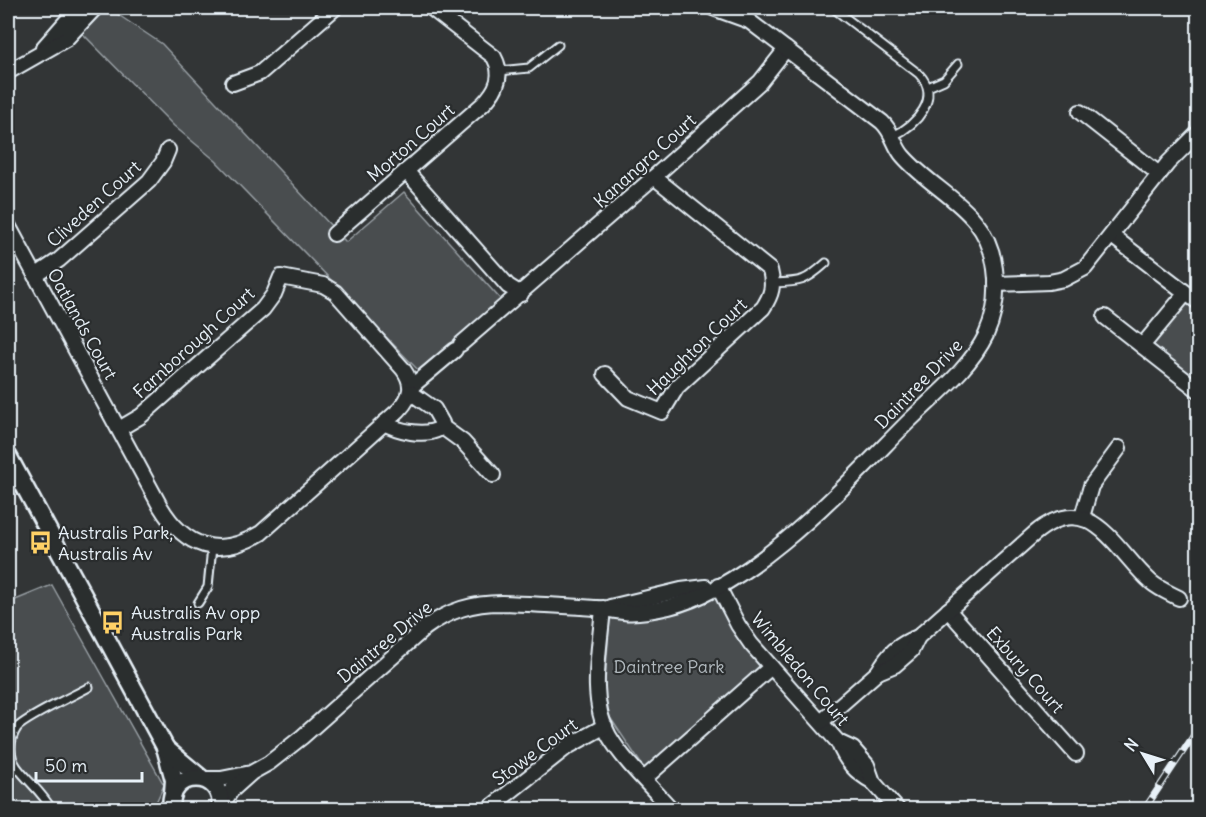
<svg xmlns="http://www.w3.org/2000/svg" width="1206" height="817" font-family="Delius,sans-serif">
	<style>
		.green { fill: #494d4f; stroke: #989fa4; stroke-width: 1.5 }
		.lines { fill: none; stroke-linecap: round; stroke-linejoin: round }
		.service-casing { stroke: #e8f1f8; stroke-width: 11 }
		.minor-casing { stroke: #e8f1f8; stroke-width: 18 }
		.tertiary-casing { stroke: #e8f1f8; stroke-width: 21 }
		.service { stroke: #2a2d2e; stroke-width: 7 }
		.minor { stroke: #2a2d2e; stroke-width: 14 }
		.tertiary { stroke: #2a2d2e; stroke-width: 16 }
		.rail-casing { stroke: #e8f1f8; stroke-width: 7 }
		.rail { stroke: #2a2d2e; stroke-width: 4.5; stroke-dasharray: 14; stroke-linecap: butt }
		.labels { text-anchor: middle; stroke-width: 4.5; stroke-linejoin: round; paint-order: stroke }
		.street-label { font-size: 18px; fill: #e8f1f8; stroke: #2a2d2e }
		.poi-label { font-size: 18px; fill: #e8f1f8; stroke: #2a2d2e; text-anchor: start }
		.park-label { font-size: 18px; fill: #b0b8bd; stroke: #2a2d2e }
	</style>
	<rect width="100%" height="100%" fill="#323536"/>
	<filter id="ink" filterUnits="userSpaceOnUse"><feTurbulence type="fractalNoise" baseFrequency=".0167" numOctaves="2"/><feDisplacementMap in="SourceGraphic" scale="12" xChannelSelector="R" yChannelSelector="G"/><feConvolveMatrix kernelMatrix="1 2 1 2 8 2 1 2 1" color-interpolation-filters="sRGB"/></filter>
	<g filter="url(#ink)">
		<!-- green -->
		<g class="green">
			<polygon points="108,8 162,44 346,242 404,192 502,301 419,371 216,161 174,126 81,32"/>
			<polygon points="1186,293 1198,302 1198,389 1142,346"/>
			<polygon points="52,585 164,785 153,809 8,809 8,603"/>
			<polygon points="716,595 761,666 646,771 603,707 610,617"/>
		</g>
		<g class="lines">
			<defs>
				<g id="service">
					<path d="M833,8L919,74C942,98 916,125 893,136"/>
					<polyline points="499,71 529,68 558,45"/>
					<polyline points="928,87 944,80 958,64"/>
					<path d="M773,283C801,282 805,282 826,263"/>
					<polyline points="198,603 208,587 212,547"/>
					<path d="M52,810C43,793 28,782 17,767C9,756 9,740 17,728C25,718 75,695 89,687"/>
				</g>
				<g id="minor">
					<polyline points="43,48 78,8"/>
					<polyline points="8,72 66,39 95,8"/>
					<polyline points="233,83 260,73 335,8"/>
					<polyline points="1080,112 1159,174"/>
					<polyline points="406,171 508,286 521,294"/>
					<path d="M8,225L160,506C185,548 219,559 261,533L399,410C412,396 414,384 403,369L335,292L323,285L281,277L274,294L263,309L141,416L119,429"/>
					<path d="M334,234L483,104C497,90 504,75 494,57L431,8"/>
					<polyline points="1112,236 1198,302"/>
					<polyline points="35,276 59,260 149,181 163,162 168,150"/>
					<polyline points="996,284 1049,282 1064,279 1085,268 1168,163 1198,133"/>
					<polyline points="1105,317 1198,390"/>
					<polyline points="461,344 654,177 760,82 786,49"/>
					<polyline points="1142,346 1186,293"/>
					<path d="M605,374L628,398L662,412L677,387L763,308C772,294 774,286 770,270L654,177"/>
					<polyline points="411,387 455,350"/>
					<path d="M384,423C398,431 424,437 439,429L442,423L434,409L410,392"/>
					<polyline points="441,426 463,442 493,475"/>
					<polyline points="1082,517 1091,486 1119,448"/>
					<path d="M718,586L738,625L751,644L838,742C846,762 855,772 873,782"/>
					<polyline points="610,607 681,590 706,587"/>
					<path d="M603,608C600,648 588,699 609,736C625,763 651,786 672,810"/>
					<polyline points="948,610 1076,754"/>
					<path d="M878,672C888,654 898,644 918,637"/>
					<path d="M821,722L878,672L895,665L911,651L918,637L1034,534C1090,487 1114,549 1151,582C1159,589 1169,593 1179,598"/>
					<polyline points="838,742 853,749 867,765 873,782 898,810"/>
					<polyline points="645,778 771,667"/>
					<path d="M204,779H221L251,773L269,763L302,737L425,628C449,610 473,603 502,603C534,604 565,606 597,608C606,609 615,611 624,612C638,614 656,610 669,607C755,586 846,484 907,423C934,396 969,370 986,335C995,315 998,291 995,269C988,209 937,195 903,156C894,146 893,132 882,122L749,21L713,8"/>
					<polyline points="221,806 231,791 250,774"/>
					<polyline points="487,810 567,747 605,726"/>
				</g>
				<g id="tertiary">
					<polyline points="8,456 165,747 174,780 173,793"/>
					<polyline points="165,748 201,778"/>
					<path d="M172,810C165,768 227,768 220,810"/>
				</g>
			</defs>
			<!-- service casing -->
			<use href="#service" class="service-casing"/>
			<!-- minor casing -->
			<use href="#minor" class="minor-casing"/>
			<!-- tertiary casing -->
			<use href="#tertiary" class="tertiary-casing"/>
			<!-- service -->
			<use href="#service" class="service"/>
			<!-- minor -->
			<use href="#minor" class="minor"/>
			<!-- tertiary -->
			<use href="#tertiary" class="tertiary"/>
			<defs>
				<polyline id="rail" points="1144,810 1198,729"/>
			</defs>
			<!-- rail casing -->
			<use href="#rail" class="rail-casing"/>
			<!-- rail -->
			<use href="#rail" class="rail"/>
		</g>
	</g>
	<!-- icons -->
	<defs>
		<symbol id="bus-bare" viewBox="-9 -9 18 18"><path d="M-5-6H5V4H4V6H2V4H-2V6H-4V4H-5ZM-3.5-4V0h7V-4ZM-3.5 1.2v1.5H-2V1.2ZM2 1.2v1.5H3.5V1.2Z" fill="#ffd166" stroke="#2a2d2e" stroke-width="2.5" paint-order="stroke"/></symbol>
	</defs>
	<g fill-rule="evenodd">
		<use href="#bus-bare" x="24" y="526" width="33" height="33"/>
		<use href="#bus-bare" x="96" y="606" width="33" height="33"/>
	</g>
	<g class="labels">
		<!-- street labels -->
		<g class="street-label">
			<text transform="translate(411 143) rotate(-41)" y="6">Morton Court</text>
			<text transform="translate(645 161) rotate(-42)" y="6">Kanangra Court</text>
			<text transform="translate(94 204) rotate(-42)" y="6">Cliveden Court</text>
			<text transform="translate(82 324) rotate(61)" y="6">Oatlands Court</text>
			<text transform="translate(194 343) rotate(-42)" y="6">Farnborough Court</text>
			<text transform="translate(697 347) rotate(-44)" y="6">Haughton Court</text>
			<text transform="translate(919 384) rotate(-46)" y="6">Daintree Drive</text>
			<text transform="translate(385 642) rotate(-40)" y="6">Daintree Drive</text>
			<text transform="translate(800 669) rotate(50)" y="6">Wimbledon Court</text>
			<text transform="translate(1025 670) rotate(49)" y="6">Exbury Court</text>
			<text transform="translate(535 752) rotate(-36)" y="6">Stowe Court</text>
		</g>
		<!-- poi labels -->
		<g class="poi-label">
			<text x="58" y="539">Australis Park,<tspan x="58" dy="21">Australis Av</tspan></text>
			<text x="131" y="619">Australis Av opp<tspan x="131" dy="21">Australis Park</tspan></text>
		</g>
		<!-- park labels -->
		<g class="park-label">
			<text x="669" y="673">Daintree Park</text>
		</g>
	</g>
	<!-- margin -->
	<rect width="1206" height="817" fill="none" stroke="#2a2d2e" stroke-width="30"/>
	<rect x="15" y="15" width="1176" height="787" fill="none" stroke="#e8f1f8" stroke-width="2" filter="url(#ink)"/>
	<!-- north arrow -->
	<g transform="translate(1143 754) rotate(308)" stroke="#2a2d2e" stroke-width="4.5" paint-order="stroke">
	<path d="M0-4.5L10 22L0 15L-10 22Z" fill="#e8f1f8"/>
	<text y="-9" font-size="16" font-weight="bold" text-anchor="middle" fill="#e8f1f8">N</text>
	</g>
	<!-- scale -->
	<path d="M36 772v9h106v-9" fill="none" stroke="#e8f1f8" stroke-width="3"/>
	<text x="45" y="772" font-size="18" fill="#e8f1f8" stroke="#2a2d2e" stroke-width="4.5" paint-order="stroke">50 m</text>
</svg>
